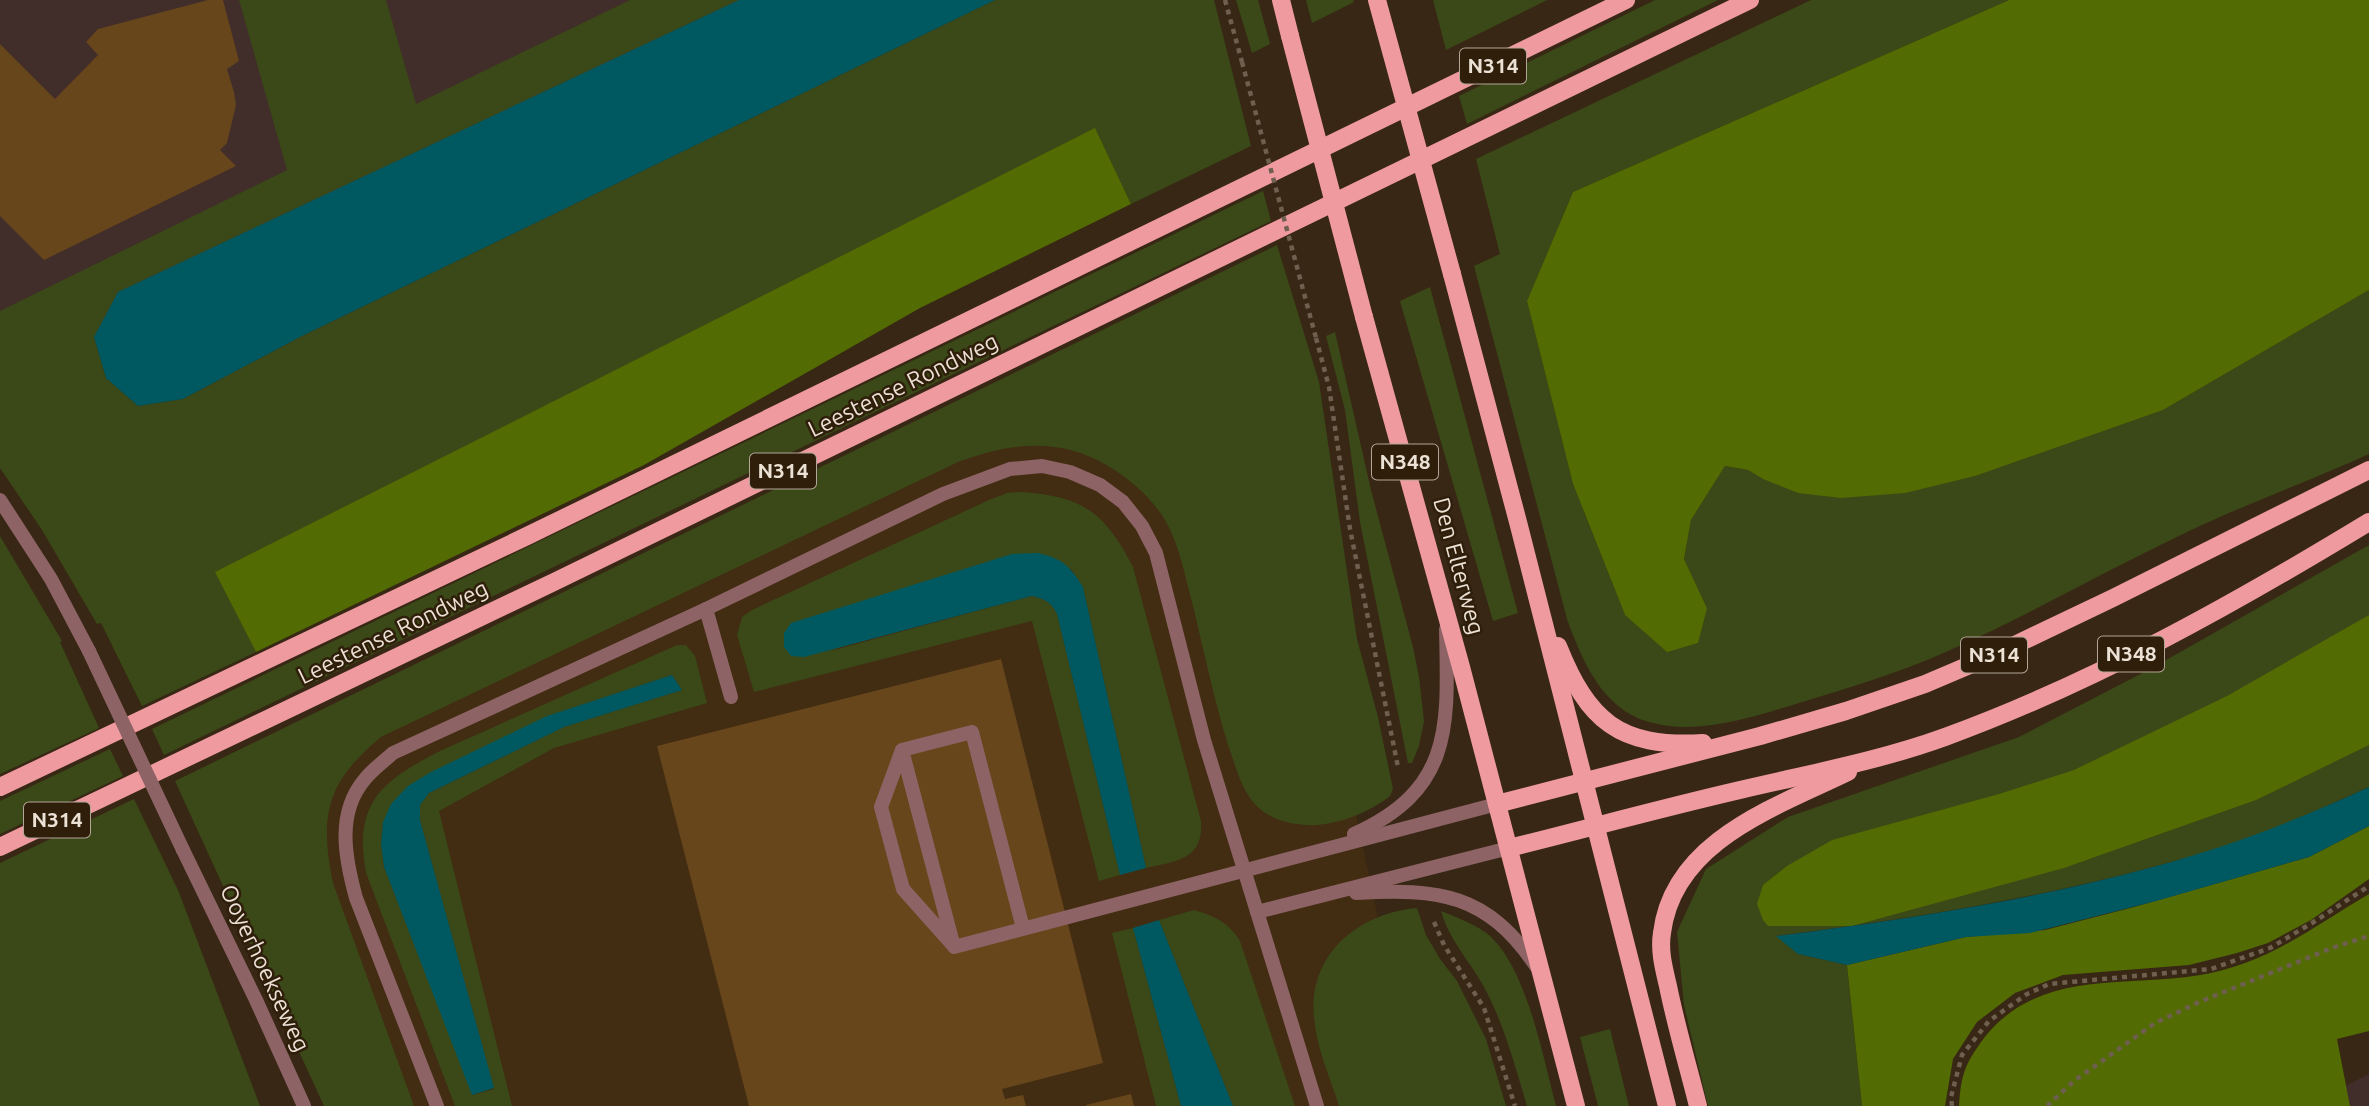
<svg xmlns="http://www.w3.org/2000/svg" width="2369" height="1106" font-family="Ubuntu,sans-serif">
	<style>
		.built { fill: #422c12 }
		.industrial { fill: #412d29 }
		.green { fill: #3a4917; fill-rule: evenodd }
		.forest { fill: #526b02 }
		.water { fill: #005960 }
		.building { fill: #67461c }
		.lines { fill: none; stroke-linecap: round; stroke-linejoin: round }
		.path { stroke: #6e5f4e; stroke-width: 4.5; stroke-dasharray: 5 5; stroke-linecap: butt }
		.service { stroke: #8d6365; stroke-width: 14 }
		.minor { stroke: #8d6365; stroke-width: 14 }
		.primary { stroke: #ef9a9e; stroke-width: 18 }
		.path-bridge { stroke: #6e5f4e; stroke-width: 4.5; stroke-dasharray: 5 5; stroke-linecap: butt }
		.minor-bridge { stroke: #8d6365; stroke-width: 14 }
		.primary-bridge { stroke: #ef9a9e; stroke-width: 18 }
		.labels { text-anchor: middle; stroke-width: 5; stroke-linejoin: round; paint-order: stroke }
		.shield { fill: #2e1e0a; stroke: #b3a698; stroke-width: 2 }
		.shield-label { font-size: 21px; font-weight: bold; fill: #ece1d5 }
		.street-label { font-size: 23px; fill: #ece1d5; stroke: #2e1e0a }
	</style>
	<rect width="100%" height="100%" fill="#382714"/>
	<!-- built -->
	<polygon class="built" points="1243,283 1418,1106 391,1106 272,766"/>
	<!-- industrial -->
	<g class="industrial">
		<polygon points="0,0 801,0 0,392"/>
		<polygon points="2369,1074 2369,1106 2304,1106"/>
	</g>
	<!-- green -->
	<g class="green">
		<polygon points="239,0 386,0 416,104 630,0 739,0 118,292 94,337 106,378 138,406 183,399 300,337 995,0 1214,0 1251,146 1131,204 1095,129 216,572 256,652 142,706 101,623 97,624 42,530 0,468 0,311 287,170"/>
		<polygon points="1236,0 1258,0 1270,44 1252,53"/>
		<polygon points="1306,0 1353,0 1354,2 1312,23"/>
		<polygon points="1433,0 1547,0 1446,50"/>
		<polygon points="1655,0 1718,0 1467,124 1459,96"/>
		<path d="M1811,0H2009L1573,192L1527,301L1573,484L1625,615L1707,608L1684,559L1691,520L1725,466L1748,470L1763,479L2163,410L2369,290V454C2308,482 2245,504 2185,533C2105,571 2029,615 1948,651C1901,672 1849,688 1799,703C1752,717 1698,736 1649,722C1602,709 1582,660 1567,619L1474,266L1500,254L1476,159Z"/>
		<polygon points="1263,191 1271,221 164,755 152,729"/>
		<path d="M1277,245L1319,382L1357,639L1378,717L1393,789L1390,796C1369,813 1333,827 1306,825C1286,824 1267,818 1254,803C1240,787 1235,764 1228,745C1214,699 1204,652 1193,606C1185,577 1180,546 1165,520C1151,497 1131,480 1108,466C1059,436 1007,443 956,463L381,737C327,782 319,814 333,883L414,1106H324L175,781Z"/>
		<polygon points="1430,287 1518,613 1493,621 1400,301"/>
		<polygon points="1335,332 1371,490 1413,647 1419,677 1424,721 1419,746 1412,763 1408,763 1360,522 1345,410 1326,336"/>
		<path d="M1021,492C1082,496 1105,512 1133,567L1201,821C1204,860 1176,861 1146,868L1083,587L1071,569L827,652L1032,596C1045,599 1051,602 1057,614L1120,875L1099,881L1032,621L754,692L737,635L742,617L752,610L989,500L1007,493Z"/>
		<polygon points="0,536 62,641 60,642 99,728 0,774"/>
		<path d="M2369,545V787C2319,810 2268,832 2216,849C2073,893 1924,917 1777,936L1798,954L1847,965L1862,1106H1708L1684,1005L1677,932L1706,869L1788,817L2019,737L2152,668Z"/>
		<path d="M677,645H686L695,656L707,703L554,748L439,811L512,1106H455L366,873C353,802 382,781 440,751ZM672,675L682,690L564,727L429,793L420,805V820L494,1089L473,1095L384,867L381,844L383,822L548,716Z"/>
		<polygon points="110,749 123,776 0,834 0,801"/>
		<polygon points="134,799 178,890 260,1106 0,1106 0,863"/>
		<path d="M1417,908L1426,935L1440,959L1457,981L1486,1039L1506,1106H1339C1330,1077 1316,1047 1314,1017C1308,954 1359,913 1417,908Z"/>
		<path d="M1194,910C1215,916 1229,923 1240,941L1295,1106H1233L1159,920Z"/>
		<path d="M1441,911C1456,917 1472,923 1485,932C1526,962 1543,1058 1556,1106H1527C1515,1066 1504,1024 1484,987C1470,961 1449,940 1441,911Z"/>
		<polygon points="1133,928 1181,1106 1156,1106 1112,933"/>
		<polygon points="1610,1029 1629,1106 1598,1106 1580,1037"/>
	</g>
	<!-- forest -->
	<g class="forest">
		<polygon points="2009,0 2369,0 2369,290 2163,410 1975,476 1905,493 1841,498 1798,493 1763,479 1748,470 1725,466 1691,520 1684,559 1707,608 1698,643 1667,652 1625,615 1573,484 1527,301 1573,192"/>
		<polygon points="1095,128 1131,204 920,308 644,465 256,652 215,572"/>
		<polygon points="2369,615 2369,745 2256,800 2064,868 1852,926 1768,926 1763,920 1757,904 1763,885 1787,866 1832,840 1999,794 2074,770 2227,696"/>
		<polygon points="2369,826 2369,879 2311,920 2268,943 2237,953 2189,965 2063,975 2015,993 1977,1022 1953,1059 1945,1106 1862,1106 1847,965 1966,937 2045,930 2134,907 2309,857"/>
		<path d="M2369,894V1031L2337,1039L2350,1106H1959C1961,1074 1965,1064 1984,1038C2045,961 2140,993 2223,970C2277,956 2321,922 2369,894Z"/>
	</g>
	<!-- water -->
	<g class="water">
		<polygon points="739,0 995,0 300,337 183,399 138,406 106,378 94,337 118,292"/>
		<path d="M1038,553C1063,559 1070,566 1083,587L1146,868L1120,875L1057,614C1051,602 1045,599 1032,596L804,657L791,656L784,647V633L791,623L1012,554Z"/>
		<polygon points="672,675 682,690 564,727 429,793 420,805 420,820 494,1088 472,1095 384,867 381,844 383,822 391,804 408,786 431,772 547,716"/>
		<path d="M2369,787V826L2309,857L2156,901L2030,933L1966,937L1847,965L1798,954L1776,936C1924,917 2074,894 2217,848C2269,831 2319,810 2369,787Z"/>
		<polygon points="1159,920 1233,1106 1181,1106 1133,928"/>
	</g>
	<!-- building -->
	<g class="building">
		<polygon points="208,0 223,0 239,61 227,69 234,92 236,105 227,143 220,150 236,166 44,260 0,216 0,44 55,99 98,55 86,42 98,29"/>
		<polygon points="1001,659 1103,1063 1002,1089 1005,1099 1023,1095 1026,1106 749,1106 657,746"/>
		<polygon points="1131,1094 1134,1106 1086,1106 1086,1105"/>
	</g>
	<g class="lines">
		<!-- path -->
		<g class="path">
			<polyline points="1225,0 1242,62"/>
			<polyline points="1316,338 1329,387 1350,529 1398,767"/>
			<polyline points="1434,922 1444,945 1484,1008 1515,1106"/>
			<polyline points="1952,1106 1951,1097 1962,1055 1989,1021 2027,994 2049,984 2211,969 2270,948 2312,923 2369,886"/>
			<polyline points="2047,1106 2074,1081 2155,1023 2197,1003 2332,948 2369,936"/>
		</g>
		<!-- service -->
		<g class="service">
			<polyline points="706,609 731,697"/>
			<polyline points="902,750 881,807 903,889 952,944"/>
			<path d="M1354,834C1454,789 1448,725 1446,629"/>
			<path d="M1356,893C1440,888 1487,894 1536,966"/>
			<polyline points="1257,912 1509,848"/>
			<polyline points="1023,928 972,732 902,750 954,947 1497,804"/>
			<path d="M437,1106L356,898C345,858 336,813 365,779C373,769 384,761 393,753L706,609L943,494L1010,469L1042,466L1070,472L1100,485L1123,502L1142,526L1156,553L1204,740L1317,1106"/>
		</g>
		<!-- minor -->
		<g class="minor">
			<polyline points="0,500 51,579 89,651"/>
			<polyline points="183,850 256,1000 304,1106"/>
		</g>
		<!-- primary -->
		<g class="primary">
			<polyline points="1281,0 1290,36"/>
			<polyline points="1452,274 1518,522 1667,1106"/>
			<polyline points="1364,317 1461,667 1576,1106"/>
			<path d="M1558,646C1588,721 1619,748 1703,743"/>
			<polyline points="0,787 527,536 1626,0"/>
			<polyline points="1497,804 1760,736 1846,711 1925,684 1998,653 2113,598 2369,470"/>
			<polyline points="0,847 554,582 1750,0"/>
			<path d="M1509,848C1586,829 1662,808 1740,790C1808,774 1879,761 1945,737C2093,683 2234,604 2369,522"/>
			<path d="M1698,1106C1688,1066 1676,1026 1668,986C1664,969 1659,951 1662,933C1673,841 1776,807 1848,772"/>
		</g>
		<!-- path-bridge -->
		<polyline class="path-bridge" points="1242,62 1316,338"/>
		<!-- minor-bridge -->
		<polyline class="minor-bridge" points="89,651 183,850"/>
		<!-- primary-bridge -->
		<g class="primary-bridge">
			<polyline points="1377,0 1452,274"/>
			<polyline points="1290,36 1364,317"/>
		</g>
	</g>
	<g class="labels">
		<!-- shield labels -->
		<g class="shield">
			<rect x="1460" y="48.5" width="66" height="35" rx="5"/>
			<rect x="1372" y="444.5" width="66" height="35" rx="5"/>
			<rect x="750" y="453.5" width="66" height="35" rx="5"/>
			<rect x="2098" y="636.5" width="66" height="35" rx="5"/>
			<rect x="1961" y="637.5" width="66" height="35" rx="5"/>
			<rect x="24" y="802.5" width="66" height="35" rx="5"/>
		</g>
		<g class="shield-label">
			<text x="1493" y="73">N314</text>
			<text x="1405" y="469">N348</text>
			<text x="783" y="478">N314</text>
			<text x="2131" y="661">N348</text>
			<text x="1994" y="662">N314</text>
			<text x="57" y="827">N314</text>
		</g>
		<!-- street labels -->
		<g class="street-label">
			<text transform="translate(903 385) rotate(-26)" y="8">Leestense Rondweg</text>
			<text transform="translate(1459 566) rotate(75)" y="8">Den Elterweg</text>
			<text transform="translate(393 632) rotate(-26)" y="8">Leestense Rondweg</text>
			<text transform="translate(265 968) rotate(65)" y="8">Ooyerhoekseweg</text>
		</g>
	</g>
</svg>
